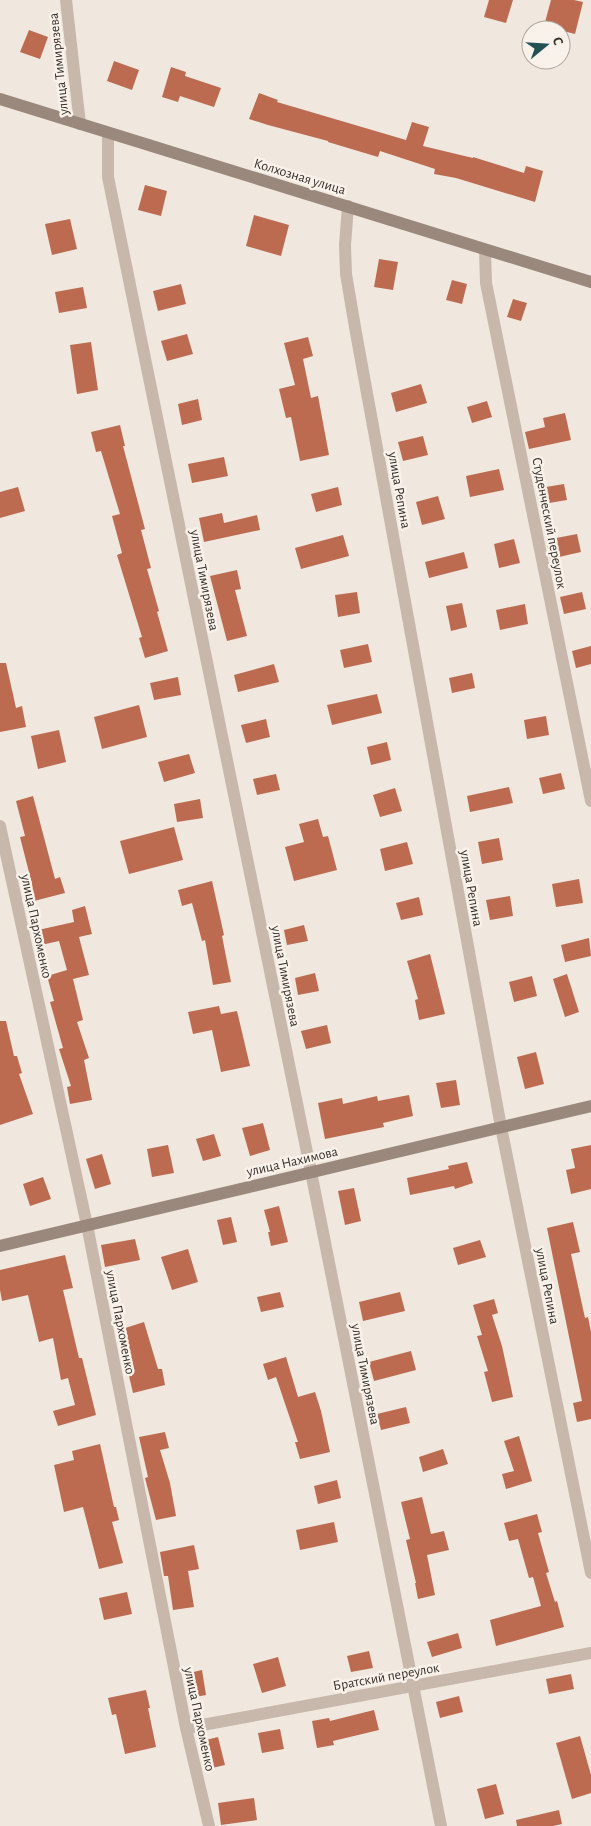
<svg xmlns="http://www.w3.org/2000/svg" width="591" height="1826" font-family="'Alegreya Sans',sans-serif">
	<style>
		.building { fill: #bc6b51 }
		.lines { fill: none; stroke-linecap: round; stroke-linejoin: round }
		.street { stroke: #c8b8ab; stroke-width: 12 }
		.secondary { stroke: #9b887c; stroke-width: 12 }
		.labels { text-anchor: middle; stroke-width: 5; stroke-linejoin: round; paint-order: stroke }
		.street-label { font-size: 14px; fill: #362e2a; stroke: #f8f2ea }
	</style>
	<rect width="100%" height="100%" fill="#f0e8de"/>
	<!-- building -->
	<g class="building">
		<polygon points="489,0 513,0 506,23 484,17"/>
		<polygon points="551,0 574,0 583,2 575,34 544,26"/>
		<polygon points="29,30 48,37 40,59 20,52"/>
		<polygon points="114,61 139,70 132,90 107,81"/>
		<polygon points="171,67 186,72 185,76 221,88 214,107 180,96 178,102 162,97"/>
		<polygon points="259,93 278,100 277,102 406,140 412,122 429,127 423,146 473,158 473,157 524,173 526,166 543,171 535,202 456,178 434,174 435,169 380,151 378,157 328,142 328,141 268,125 249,119"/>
		<polygon points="145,185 167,191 161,216 138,210"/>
		<polygon points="254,215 289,225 281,256 246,246"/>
		<polygon points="70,219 77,249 52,255 45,224"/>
		<polygon points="379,259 398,262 393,290 374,287"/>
		<polygon points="452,280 467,284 462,304 446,300"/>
		<polygon points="181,284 186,304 158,311 153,291"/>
		<polygon points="83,287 87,308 59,313 55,292"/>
		<polygon points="513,299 527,303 521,321 507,317"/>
		<polygon points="187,334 193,354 167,361 161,341"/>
		<polygon points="308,337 313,356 303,359 311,398 318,396 329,455 300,461 291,417 286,418 279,389 295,385 284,343"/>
		<polygon points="91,342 98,390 77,394 70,345"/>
		<polygon points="421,384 427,403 396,412 391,393"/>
		<polygon points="198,399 202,420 182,425 178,404"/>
		<polygon points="487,401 492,417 472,423 467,407"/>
		<polygon points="565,413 571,440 529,449 525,432 545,427 543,418"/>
		<polygon points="120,425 125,446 123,446 145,529 141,530 151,568 147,569 159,611 157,612 168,651 145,658 139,638 142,637 117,555 122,553 112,516 120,514 101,451 96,452 91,432"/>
		<polygon points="423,436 428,455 403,461 398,442"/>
		<polygon points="224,457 228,476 192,483 188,464"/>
		<polygon points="499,469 504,490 470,497 466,476"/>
		<polygon points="564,484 567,500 543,504 540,488"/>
		<polygon points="18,487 25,511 0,518 0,492"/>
		<polygon points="338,487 342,505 316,512 311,494"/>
		<polygon points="438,496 445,519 422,525 416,502"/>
		<polygon points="222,513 224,523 257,515 260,530 204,542 199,518"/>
		<polygon points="577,534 581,552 550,559 546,540"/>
		<polygon points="343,535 349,556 301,569 295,548"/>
		<polygon points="514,539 520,563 499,568 494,544"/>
		<polygon points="464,552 468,568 429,578 425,562"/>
		<polygon points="237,570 241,589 235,590 247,636 227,641 210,576"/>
		<polygon points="357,592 360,613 338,617 335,595"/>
		<polygon points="582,592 586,609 564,614 560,597"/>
		<polygon points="462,603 467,627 451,631 446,606"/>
		<polygon points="525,604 528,624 500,630 496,610"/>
		<polygon points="368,644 372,662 344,668 340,650"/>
		<polygon points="591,646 591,664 576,668 572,651"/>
		<polygon points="0,663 6,663 16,708 22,706 26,727 0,732"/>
		<polygon points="274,664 279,682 238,692 234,675"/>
		<polygon points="472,673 475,688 452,693 449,678"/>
		<polygon points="178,677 181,695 154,700 150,683"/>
		<polygon points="377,694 382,713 332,725 327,705"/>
		<polygon points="139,705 147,737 102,749 94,717"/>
		<polygon points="546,716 549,735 527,739 524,720"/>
		<polygon points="266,719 270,737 246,743 241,725"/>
		<polygon points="59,730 66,762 38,769 31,736"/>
		<polygon points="387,742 391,760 371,765 367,747"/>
		<polygon points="189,754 195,773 164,782 158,762"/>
		<polygon points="561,773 565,789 543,794 539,778"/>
		<polygon points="276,774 280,790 257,795 253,779"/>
		<polygon points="509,787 513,803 470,812 467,796"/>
		<polygon points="395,788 402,811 380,817 373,795"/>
		<polygon points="33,796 55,879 60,877 65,893 34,901 30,885 32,884 20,837 25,836 16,801"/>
		<polygon points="200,799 203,818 177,822 174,804"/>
		<polygon points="318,819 323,837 328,836 337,870 294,881 285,847 304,842 299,824"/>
		<polygon points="174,827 183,860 129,874 120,841"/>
		<polygon points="499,838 503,860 482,864 478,842"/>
		<polygon points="407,842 413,864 385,871 380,849"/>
		<polygon points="579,879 583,903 556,907 552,884"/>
		<polygon points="212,881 224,935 222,936 231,982 213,985 205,940 202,941 192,903 182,906 178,890"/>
		<polygon points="510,896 513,916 490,920 486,900"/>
		<polygon points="419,897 423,915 401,920 396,903"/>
		<polygon points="85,906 92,934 79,937 89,975 73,979 83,1020 77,1022 89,1058 84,1060 92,1100 70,1104 67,1087 71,1086 59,1049 63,1048 50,1002 54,1001 47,976 67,970 59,941 41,945 38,930 74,922 72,910"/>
		<polygon points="304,925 308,941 287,945 284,930"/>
		<polygon points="589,938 591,956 565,962 561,945"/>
		<polygon points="430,954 445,1014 419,1020 415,1000 418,999 407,961"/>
		<polygon points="315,973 319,991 298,995 295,978"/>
		<polygon points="567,974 579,1012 565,1017 553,979"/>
		<polygon points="532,976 537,996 514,1002 509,982"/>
		<polygon points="219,1006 221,1014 237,1011 250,1066 221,1072 212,1030 193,1034 188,1012"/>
		<polygon points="0,1021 6,1021 14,1056 17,1056 22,1073 19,1074 33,1114 0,1125"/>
		<polygon points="327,1025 331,1043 306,1049 301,1031"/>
		<polygon points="536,1052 544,1084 525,1089 517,1057"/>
		<polygon points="456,1080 460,1105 441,1108 436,1083"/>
		<polygon points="409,1095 413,1116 383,1123 384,1127 325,1139 318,1103 342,1098 343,1104 377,1096 378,1101"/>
		<polygon points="263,1123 270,1150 250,1156 242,1128"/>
		<polygon points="214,1134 221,1156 203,1161 196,1139"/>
		<polygon points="168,1145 174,1173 152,1177 147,1149"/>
		<polygon points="591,1145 591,1189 571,1194 566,1170 575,1168 571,1149"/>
		<polygon points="102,1154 111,1184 95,1189 86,1159"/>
		<polygon points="467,1162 473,1183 455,1189 454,1186 410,1195 407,1178 449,1169 448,1166"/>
		<polygon points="43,1177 51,1199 30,1206 23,1184"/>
		<polygon points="354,1188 361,1221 345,1225 338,1191"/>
		<polygon points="279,1206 288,1242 271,1246 268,1232 270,1232 264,1210"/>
		<polygon points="231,1217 237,1242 223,1245 217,1220"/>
		<polygon points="573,1222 580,1252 571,1254 585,1318 588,1317 591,1332 591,1419 577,1422 573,1403 582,1401 547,1228"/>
		<polygon points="135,1239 140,1260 105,1267 101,1245"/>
		<polygon points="480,1240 486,1257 458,1265 453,1248"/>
		<polygon points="188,1249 198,1282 172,1290 161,1257"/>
		<polygon points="65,1255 73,1288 63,1290 79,1358 82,1358 96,1415 58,1426 53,1411 75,1405 68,1378 61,1380 53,1338 39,1342 28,1295 2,1301 0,1290 0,1270"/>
		<polygon points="280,1292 284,1307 261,1312 257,1297"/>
		<polygon points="400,1292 405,1311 363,1321 359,1302"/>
		<polygon points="494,1299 498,1313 492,1315 502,1346 513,1397 492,1402 484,1372 488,1371 477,1336 482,1335 473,1305"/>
		<polygon points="144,1322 158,1369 162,1369 165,1385 133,1393 129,1376 132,1376 119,1330"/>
		<polygon points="411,1351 416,1370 374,1381 369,1362"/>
		<polygon points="286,1357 298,1397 315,1392 321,1411 330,1452 300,1459 295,1442 298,1442 276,1377 268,1380 263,1364"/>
		<polygon points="406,1407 410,1423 381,1430 377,1414"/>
		<polygon points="165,1432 169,1448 160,1450 170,1483 176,1516 156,1520 145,1478 148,1477 139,1437"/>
		<polygon points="519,1436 532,1481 506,1489 502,1474 514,1471 504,1441"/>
		<polygon points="100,1444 114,1507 116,1507 119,1520 112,1522 123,1563 99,1569 83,1507 64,1512 54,1465 74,1460 72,1451"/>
		<polygon points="443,1449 448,1464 423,1472 419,1457"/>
		<polygon points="337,1480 341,1498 318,1504 314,1486"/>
		<polygon points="422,1497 431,1534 444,1531 449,1550 427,1555 435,1595 418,1599 415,1583 416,1583 406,1540 410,1539 401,1502"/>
		<polygon points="537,1514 542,1532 538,1533 549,1572 546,1573 555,1602 557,1601 564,1627 496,1646 490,1620 541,1606 533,1577 529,1578 518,1539 509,1541 504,1523"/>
		<polygon points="334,1522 338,1542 300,1550 296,1530"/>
		<polygon points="194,1545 199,1569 188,1571 194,1607 173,1610 168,1576 164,1576 160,1552"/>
		<polygon points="127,1592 132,1614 104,1620 99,1598"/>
		<polygon points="458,1633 462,1648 432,1657 427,1642"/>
		<polygon points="369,1651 373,1668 351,1672 347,1656"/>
		<polygon points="278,1657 286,1686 262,1693 253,1664"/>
		<polygon points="202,1670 206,1695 190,1698 185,1674"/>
		<polygon points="571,1674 574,1689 549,1694 546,1679"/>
		<polygon points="146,1690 150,1708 148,1708 156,1747 125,1754 116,1714 112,1715 108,1698"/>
		<polygon points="459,1696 463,1712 440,1718 436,1702"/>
		<polygon points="374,1710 379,1730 333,1741 334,1745 317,1748 312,1721 329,1718 330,1721"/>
		<polygon points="280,1729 284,1749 262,1753 258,1733"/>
		<polygon points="580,1736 591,1775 591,1793 572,1799 556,1743"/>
		<polygon points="218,1737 225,1765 208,1769 202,1741"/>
		<polygon points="496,1784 504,1814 485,1819 477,1789"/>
		<polygon points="254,1798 257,1820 221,1825 218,1803"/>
		<polygon points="559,1810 562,1824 553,1826 517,1826 516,1820"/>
	</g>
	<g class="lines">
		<!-- street -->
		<g class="street">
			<polyline points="66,0 80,124"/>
			<polyline points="108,133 108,177 311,1172 441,1826"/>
			<polyline points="348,206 345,245 346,274 356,333 501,1127 591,1573"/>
			<polyline points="485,250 486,283 591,801"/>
			<polyline points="0,826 87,1225 186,1728 209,1826"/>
			<polyline points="186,1728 591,1653"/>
		</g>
		<!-- secondary -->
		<g class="secondary">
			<polyline points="0,99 591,282"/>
			<polyline points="0,1246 591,1106"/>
		</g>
	</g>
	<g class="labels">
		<!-- street labels -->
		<g class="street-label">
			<text transform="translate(58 64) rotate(-96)" y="5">улица Тимирязева</text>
			<text transform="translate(300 176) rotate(17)" y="5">Колхозная улица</text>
			<text transform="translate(400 490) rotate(80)" y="5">улица Репина</text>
			<text transform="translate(550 523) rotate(79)" y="5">Студенческий переулок</text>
			<text transform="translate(205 580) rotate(79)" y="5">улица Тимирязева</text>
			<text transform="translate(472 888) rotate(80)" y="5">улица Репина</text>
			<text transform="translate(37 926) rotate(78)" y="5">улица Пархоменко</text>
			<text transform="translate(286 976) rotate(79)" y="5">улица Тимирязева</text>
			<text transform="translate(292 1161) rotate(-13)" y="5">улица Нахимова</text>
			<text transform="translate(548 1286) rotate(79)" y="5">улица Репина</text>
			<text transform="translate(121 1322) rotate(79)" y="5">улица Пархоменко</text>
			<text transform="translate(366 1374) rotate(79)" y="5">улица Тимирязева</text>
			<text transform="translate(386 1676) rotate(-10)" y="5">Братский переулок</text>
			<text transform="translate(200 1719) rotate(78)" y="5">улица Пархоменко</text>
		</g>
	</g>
	<!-- north arrow -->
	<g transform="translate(546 45) rotate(72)"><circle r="24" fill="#f8f2ea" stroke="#aaa49d"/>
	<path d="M0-4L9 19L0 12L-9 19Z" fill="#225154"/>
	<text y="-8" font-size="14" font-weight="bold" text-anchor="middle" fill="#362e2a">С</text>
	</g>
</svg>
